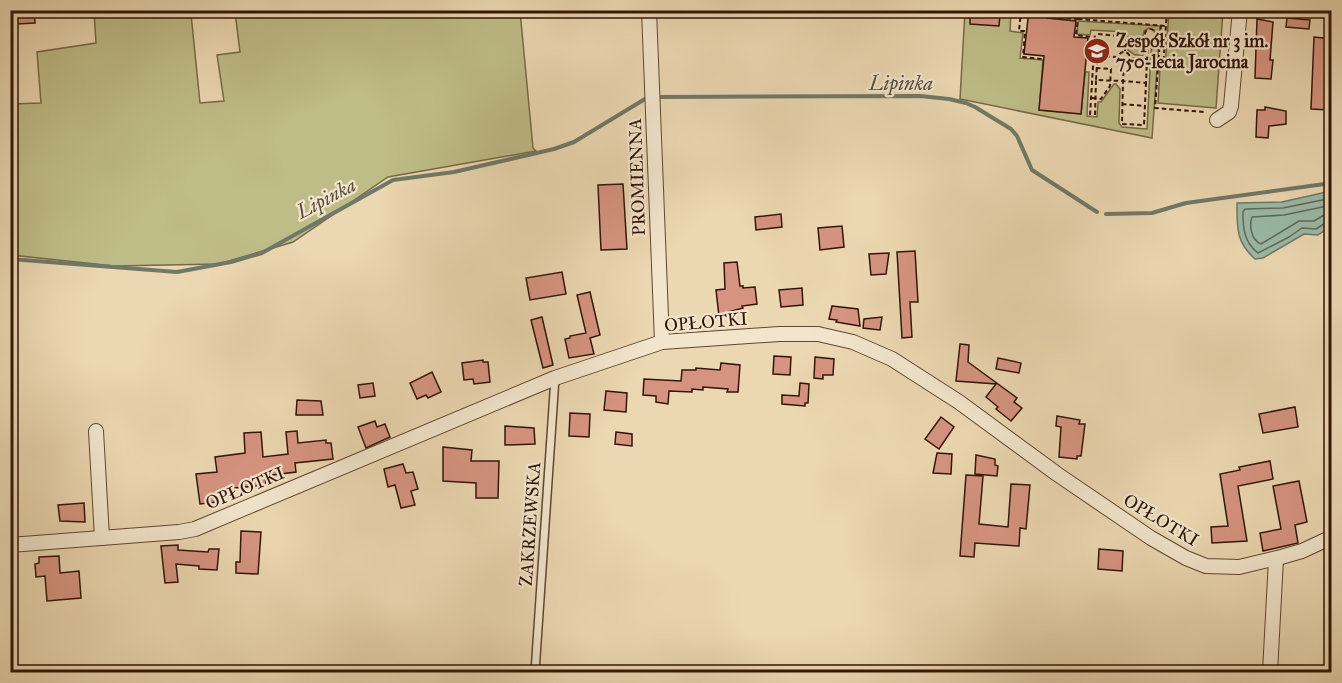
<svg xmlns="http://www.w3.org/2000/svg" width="1342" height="683" font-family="'IM FELL Great Primer',serif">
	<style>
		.green { fill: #bebc87; stroke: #786848; stroke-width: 1.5 }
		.water { fill: #99baa8; stroke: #707868; stroke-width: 1.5 }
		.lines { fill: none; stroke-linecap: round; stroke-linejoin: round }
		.shore { stroke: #666858; stroke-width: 1.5 }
		.stream { stroke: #707868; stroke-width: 4 }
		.building { fill: #d69480; stroke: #321508; stroke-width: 1.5 }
		.service-casing { stroke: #604632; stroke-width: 10 }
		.minor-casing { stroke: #604632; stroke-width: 16 }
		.path { stroke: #321508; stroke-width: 2; stroke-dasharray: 4.5 3; stroke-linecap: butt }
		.service { stroke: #f2e5cc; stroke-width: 7 }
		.minor { stroke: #f2e5cc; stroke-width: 14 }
		.labels { text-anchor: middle; stroke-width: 4.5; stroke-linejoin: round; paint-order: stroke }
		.poi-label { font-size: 18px; font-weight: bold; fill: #321508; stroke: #f2e5cc; text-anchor: start }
		.street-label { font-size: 18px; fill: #321508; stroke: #f2e5cc }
		.water-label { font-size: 20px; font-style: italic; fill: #564f40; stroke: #f2e5cc }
	</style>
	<rect width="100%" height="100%" fill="#ebd7b1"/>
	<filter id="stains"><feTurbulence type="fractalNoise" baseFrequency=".00333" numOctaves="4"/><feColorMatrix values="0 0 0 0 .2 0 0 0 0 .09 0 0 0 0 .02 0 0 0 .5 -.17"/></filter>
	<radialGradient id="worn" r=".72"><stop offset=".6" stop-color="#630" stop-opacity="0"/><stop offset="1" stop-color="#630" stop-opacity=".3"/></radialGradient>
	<!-- green -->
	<g class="green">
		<polygon points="178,11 178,13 191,14 200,103 224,101 217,55 240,52 235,12 520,11 533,148 536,151 388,177 293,242 219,264 114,266 11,255 11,104 41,103 37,52 96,43 94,11"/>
		<polygon points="965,11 978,11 979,14 979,11 1011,11 1010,31 1023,33 1020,58 1043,60 1039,110 1081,114 1085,72 1089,72 1087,116 1097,117 1098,102 1101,102 1114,84 1116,84 1120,89 1119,123 1122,127 1147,129 1151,51 1154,46 1152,40 1155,36 1154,30 1149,28 1144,31 1143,37 1146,40 1143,46 1146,51 1143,55 1135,55 1128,50 1128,37 1125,32 1091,30 1090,35 1077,34 1078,21 1160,26 1152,138 960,99"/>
		<polygon points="1169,11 1223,11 1216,108 1158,103 1160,68 1165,68"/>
	</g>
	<!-- water -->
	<path class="water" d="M1331,191V226L1318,235L1304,234L1263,258L1255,259C1236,242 1237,228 1237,203L1282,202Z"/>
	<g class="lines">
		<!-- shore -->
		<g class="shore">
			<path d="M1332,198L1283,208L1245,209L1243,212C1243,229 1244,242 1258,253L1289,237L1302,228L1316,229L1327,222L1332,221"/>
			<path d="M1332,205L1284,215L1252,217C1249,225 1251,240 1261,244L1299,221H1314L1324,215L1332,214"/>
		</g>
		<!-- stream -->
		<g class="stream">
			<polyline points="659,97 920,96 949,99 966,103 975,107 1011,129 1017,136 1032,170 1097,212"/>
			<polyline points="1106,214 1152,213 1186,203 1332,183"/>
			<polyline points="10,259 177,272 231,262 262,253 393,180 454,172 554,149 574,142 645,99"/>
		</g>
	</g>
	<!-- building -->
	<g class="building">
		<polygon points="17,10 34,10 35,23 17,24"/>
		<polygon points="1029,10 1047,10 1047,18 1076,21 1074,37 1088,38 1081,114 1039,110 1044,56 1024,54"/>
		<polygon points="970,13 1000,15 999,26 970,24"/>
		<polygon points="1287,18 1310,20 1309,29 1286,27"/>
		<polygon points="1257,19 1273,22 1270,60 1273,60 1271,79 1255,78"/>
		<polygon points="1314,37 1332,39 1329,110 1311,109"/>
		<polygon points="1265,107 1286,111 1286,124 1269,126 1268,138 1256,137 1257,110 1265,110"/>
		<polygon points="623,184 627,249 601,250 598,185"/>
		<polygon points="781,214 782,227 756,230 755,217"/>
		<polygon points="842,226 844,247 820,250 818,228"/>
		<polygon points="915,251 918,302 910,302 912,337 902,338 897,252"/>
		<polygon points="889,253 886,274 871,275 869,254"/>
		<polygon points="737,262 740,286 743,286 743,288 755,287 757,304 742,306 743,308 728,312 729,315 719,316 716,290 725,289 724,263"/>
		<polygon points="562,272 566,294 530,300 526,278"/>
		<polygon points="802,288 803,305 781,307 779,290"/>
		<polygon points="590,292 600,335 590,338 594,354 569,358 565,339 570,338 570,336 586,333 577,295"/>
		<polygon points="832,306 858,309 860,326 836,322 837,320 829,319"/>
		<polygon points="542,317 553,365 543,368 531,320"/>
		<polygon points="882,317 880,330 863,328 864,319"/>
		<polygon points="960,344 969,345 968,362 1017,398 1014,402 1022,408 1011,421 996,409 998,407 986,397 996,384 956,381"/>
		<polygon points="774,356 791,357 790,375 773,374"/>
		<polygon points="815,357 834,359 833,375 823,375 823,379 814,378"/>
		<polygon points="998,358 1021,363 1019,373 996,369"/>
		<polygon points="483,360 483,362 488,362 490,382 474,384 473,379 464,380 462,363"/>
		<polygon points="721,363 740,365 738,392 727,392 728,389 703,387 703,390 692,389 692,392 669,391 668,404 656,402 656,396 643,395 644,379 681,381 682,370 696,370 696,368 720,370"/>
		<polygon points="432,372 441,392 428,398 426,395 417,399 410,383"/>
		<polygon points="373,383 375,396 360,398 358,385"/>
		<polygon points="800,383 809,384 808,403 805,403 805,406 782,404 782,395 799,396"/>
		<polygon points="606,391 627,393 626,412 604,410"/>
		<polygon points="297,400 321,401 323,415 296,415"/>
		<polygon points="1295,407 1298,427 1263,433 1259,414"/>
		<polygon points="570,413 590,414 589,437 569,436"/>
		<polygon points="1057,416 1080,420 1079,424 1085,424 1081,456 1077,456 1077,459 1059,457 1061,427 1056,426"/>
		<polygon points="941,417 954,427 939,449 925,439"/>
		<polygon points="375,421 377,427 385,424 390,437 366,448 358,427"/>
		<polygon points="505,426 534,428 535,444 505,445"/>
		<polygon points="297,431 298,443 326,440 326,443 331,443 333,459 295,463 296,472 265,476 266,485 235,488 236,490 222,490 222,497 217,497 216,502 200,504 196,474 217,472 215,457 245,453 244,433 261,432 263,457 288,454 286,432"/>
		<polygon points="616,432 632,434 632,446 615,444"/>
		<polygon points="443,447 472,450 471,461 499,461 498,498 476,498 476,483 443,481"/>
		<polygon points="937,453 952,454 951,474 933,473"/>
		<polygon points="976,455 995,459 995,465 998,466 997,476 975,474"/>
		<polygon points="1270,461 1273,479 1238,486 1247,541 1212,543 1211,527 1228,526 1220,474 1240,470 1239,467"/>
		<polygon points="403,464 406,473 413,472 418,489 411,491 415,505 401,508 395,485 388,487 384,469"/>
		<polygon points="966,475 983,476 979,524 1008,527 1011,484 1030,485 1026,529 1020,528 1019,546 975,543 974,557 960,556"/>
		<polygon points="1299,481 1307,522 1295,525 1298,543 1263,551 1260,533 1281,529 1273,486"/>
		<polygon points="84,503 85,522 60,521 58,505"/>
		<polygon points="241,531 261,532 258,574 236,573 236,562 240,562"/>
		<polygon points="178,545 178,550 208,552 209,549 219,549 217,570 199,569 199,566 176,564 178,582 165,583 161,546"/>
		<polygon points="1099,549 1123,551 1122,571 1098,569"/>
		<polygon points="59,556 60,573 79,571 81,598 47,601 45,576 36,577 35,564 39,563 39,557"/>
	</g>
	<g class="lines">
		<defs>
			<polyline id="service" points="535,672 555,378"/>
			<g id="minor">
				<polyline points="649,10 662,342"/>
				<polyline points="1217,120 1229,112 1231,106 1240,10"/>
				<polyline points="96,431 102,538"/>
				<polyline points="10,545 179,532 195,529 555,378 662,342 779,334 818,334 853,342 892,359 959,402 1057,474 1151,538 1186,558 1206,566 1239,567 1281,557 1302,551 1332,537"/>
				<polyline points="1270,672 1276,559"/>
			</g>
		</defs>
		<!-- service casing -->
		<use href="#service" class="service-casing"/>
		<!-- minor casing -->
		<use href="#minor" class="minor-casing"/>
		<!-- path -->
		<g class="path">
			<polyline points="1021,10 1019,31 1025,31 1023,57 1043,59"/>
			<polyline points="1052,10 1051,17 1078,19 1076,35 1091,37"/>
			<polyline points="978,14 979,10"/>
			<polyline points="1078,19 1166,26"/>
			<polyline points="1161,25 1155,108 1204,112"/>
			<circle cx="1150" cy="34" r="5"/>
			<circle cx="1148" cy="45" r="5"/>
			<polyline points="1125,51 1126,37 1099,34 1096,80 1123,81 1122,124 1144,125 1146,83"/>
			<circle cx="1124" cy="58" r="6"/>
			<polyline points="1098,56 1118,57"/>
			<polyline points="1130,58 1147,59 1148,50"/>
			<polyline points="1124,64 1123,81 1146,83 1147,59"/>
			<polyline points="1163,68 1167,10"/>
			<polyline points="1092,98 1101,99 1110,86 1111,69 1096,68"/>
			<polyline points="1122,104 1145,106"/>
			<polyline points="1090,115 1095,34"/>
			<polyline points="1095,115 1096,80"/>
		</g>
		<!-- service -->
		<use href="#service" class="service"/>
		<!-- minor -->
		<use href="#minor" class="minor"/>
	</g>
	<!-- icons -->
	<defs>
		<symbol id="school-disc" viewBox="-11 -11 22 22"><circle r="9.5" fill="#8f2418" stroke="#f2e5cc"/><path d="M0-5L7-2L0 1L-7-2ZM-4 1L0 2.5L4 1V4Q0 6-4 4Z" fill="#fff"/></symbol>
	</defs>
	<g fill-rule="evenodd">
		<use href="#school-disc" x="1082" y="36" width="30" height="30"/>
	</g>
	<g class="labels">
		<!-- poi labels -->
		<g class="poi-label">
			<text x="1116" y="47">Zespół Szkół nr 3 im.<tspan x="1116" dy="21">750-lecia Jarocina</tspan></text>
		</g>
		<!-- street labels -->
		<g class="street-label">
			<text transform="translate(637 177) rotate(-92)" y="6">PROMIENNA</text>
			<text transform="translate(706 322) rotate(-5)" y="6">OPŁOTKI</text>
			<text transform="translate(245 488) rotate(-23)" y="6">OPŁOTKI</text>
			<text transform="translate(1161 520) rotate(31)" y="6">OPŁOTKI</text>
			<text transform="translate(530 524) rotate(-86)" y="6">ZAKRZEWSKA</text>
		</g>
		<!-- water labels -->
		<g class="water-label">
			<text x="901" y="90">Lipinka</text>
			<text transform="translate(326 198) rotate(-28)" y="7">Lipinka</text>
		</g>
	</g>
	<!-- margin -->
	<rect width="1342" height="683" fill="none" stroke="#ebd7b1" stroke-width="36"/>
	<rect x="12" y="12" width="1318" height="659" fill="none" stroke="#321508" stroke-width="3"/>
	<rect x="18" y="18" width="1306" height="647" fill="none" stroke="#321508" stroke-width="1.5"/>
	<rect width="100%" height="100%" filter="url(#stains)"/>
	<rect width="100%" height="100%" fill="url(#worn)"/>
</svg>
